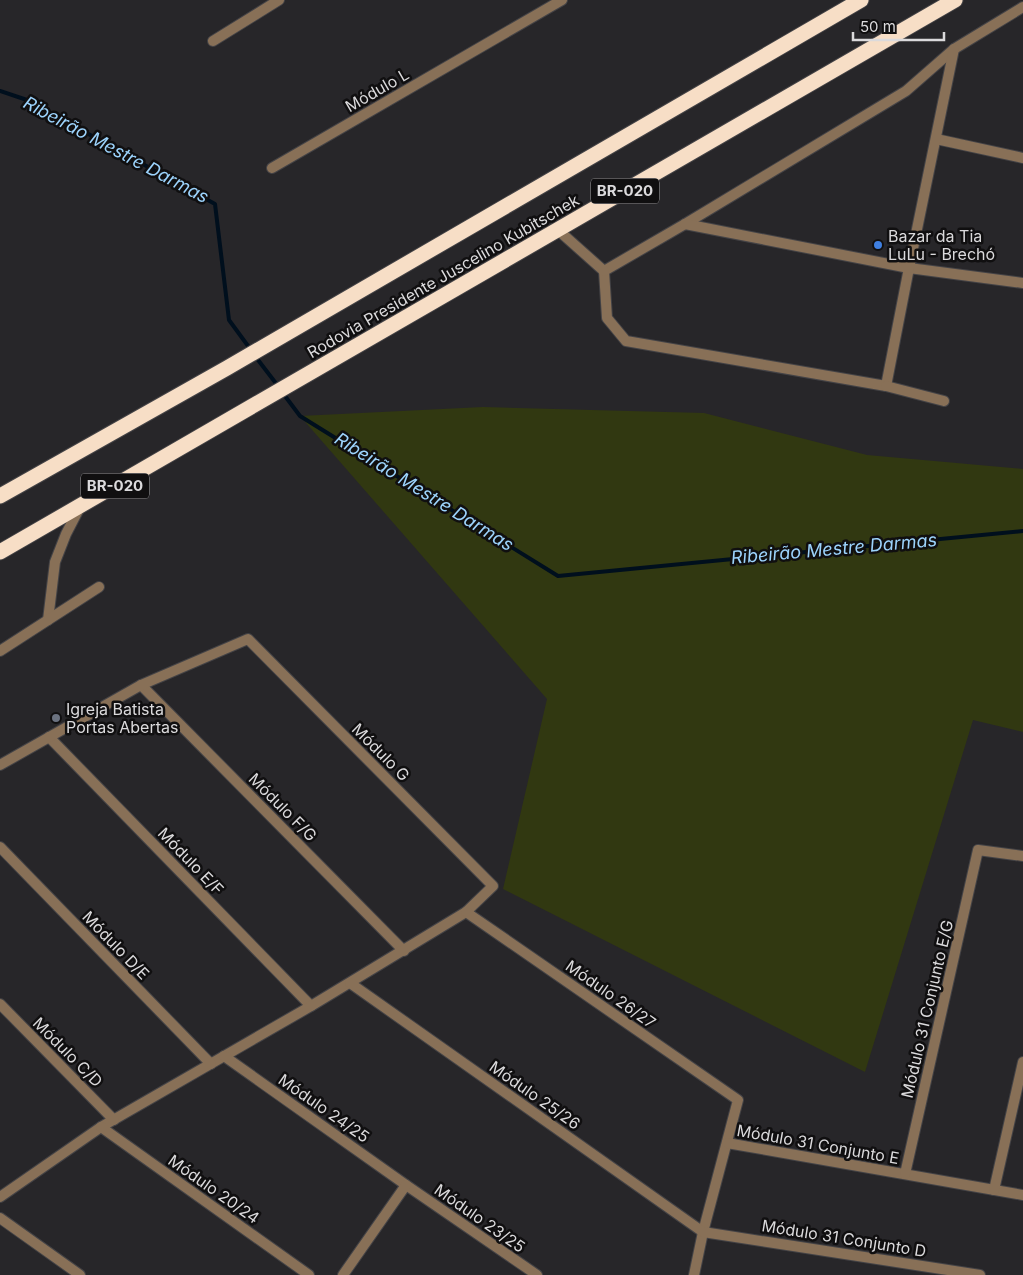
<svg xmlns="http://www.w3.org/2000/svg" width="1023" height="1275" font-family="Inter,sans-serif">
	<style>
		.green { fill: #313811 }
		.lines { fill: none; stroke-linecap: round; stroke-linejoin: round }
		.stream { stroke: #000f1d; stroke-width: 4 }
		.street-casing { stroke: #444346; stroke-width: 12 }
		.highway-casing { stroke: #444346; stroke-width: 17 }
		.street { stroke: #887057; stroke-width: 10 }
		.highway { stroke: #f7dec6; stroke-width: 15 }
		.shop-dot { fill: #3f7fe0; stroke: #100f10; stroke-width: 2 }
		.worship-dot { fill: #6b7280; stroke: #100f10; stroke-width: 2 }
		.labels { text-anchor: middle; stroke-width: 5; stroke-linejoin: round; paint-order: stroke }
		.shield { fill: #100f10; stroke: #9e9d9f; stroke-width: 1 }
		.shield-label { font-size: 15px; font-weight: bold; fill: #dbdadc }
		.street-label { font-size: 16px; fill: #dbdadc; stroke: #100f10 }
		.poi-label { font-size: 16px; fill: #dbdadc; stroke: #100f10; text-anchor: start }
		.water-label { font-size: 18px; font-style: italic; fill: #9cd3fc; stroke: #100f10 }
	</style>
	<rect width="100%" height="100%" fill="#272629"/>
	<!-- green -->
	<polygon class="green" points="483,407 704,413 867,455 1023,469 1023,732 973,720 865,1072 503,889 547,699 300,416"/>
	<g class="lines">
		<!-- stream -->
		<g class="stream">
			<polyline points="0,91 27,100 215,204 229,320 251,350"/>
			<polyline points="255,356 278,386"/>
			<polyline points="282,392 300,416 558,576 1023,531"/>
		</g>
		<defs>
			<g id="street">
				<polyline points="1023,7 954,49 906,91 685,224 604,271 607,318 626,341 886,386 909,268 1023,283"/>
				<polyline points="213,41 279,0"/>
				<polyline points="936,139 1023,158"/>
				<polyline points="272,168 562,0"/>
				<polyline points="685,224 909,268 954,49"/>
				<polyline points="558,230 604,271"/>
				<polyline points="886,386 944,401"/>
				<polyline points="48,620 55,562 66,534 80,507"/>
				<polyline points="0,651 99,587"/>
				<polyline points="141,685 404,951"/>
				<polyline points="49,737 311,1006"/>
				<polyline points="0,765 141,685 248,639 493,886 466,912 311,1006 101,1127 0,1197"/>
				<polyline points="0,847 211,1064"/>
				<polyline points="466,912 738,1100 703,1232 694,1275"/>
				<polyline points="350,983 703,1232 980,1275"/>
				<polyline points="0,1004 114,1120"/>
				<polyline points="224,1056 406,1185 537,1275"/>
				<polyline points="101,1127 309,1275"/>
				<polyline points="727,1143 1023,1195"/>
				<polyline points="905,1174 978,850 1023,856"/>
				<polyline points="994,1190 1023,1062"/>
				<polyline points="0,1218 80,1275"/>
				<polyline points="343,1275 406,1185"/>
			</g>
			<g id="highway">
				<polyline points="0,496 227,368 861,0"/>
				<polyline points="0,552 955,0"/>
			</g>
		</defs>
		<!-- street casing -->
		<use href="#street" class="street-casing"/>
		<!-- highway casing -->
		<use href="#highway" class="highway-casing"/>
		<!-- street -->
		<use href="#street" class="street"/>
		<!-- highway -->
		<use href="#highway" class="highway"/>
	</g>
	<!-- markers -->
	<circle class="shop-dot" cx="878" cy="245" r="5"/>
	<circle class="worship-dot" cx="56" cy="718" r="5"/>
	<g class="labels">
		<!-- shield labels -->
		<g class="shield">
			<rect x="591" y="178.5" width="68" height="25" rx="4"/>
			<rect x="81" y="473.5" width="68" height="25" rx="4"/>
		</g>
		<g class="shield-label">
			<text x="625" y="196">BR-020</text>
			<text x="115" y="491">BR-020</text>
		</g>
		<!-- street labels -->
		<g class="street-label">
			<text transform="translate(377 90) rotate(-30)" y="6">Módulo L</text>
			<text transform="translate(443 276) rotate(-30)" y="6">Rodovia Presidente Juscelino Kubitschek</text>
			<text transform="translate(381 752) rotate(45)" y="6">Módulo G</text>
			<text transform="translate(283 807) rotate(45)" y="6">Módulo F/G</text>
			<text transform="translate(191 861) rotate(46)" y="6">Módulo E/F</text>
			<text transform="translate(116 945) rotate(46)" y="6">Módulo D/E</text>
			<text transform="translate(611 994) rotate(35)" y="6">Módulo 26/27</text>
			<text transform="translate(927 1009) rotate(-77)" y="6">Módulo 31 Conjunto E/G</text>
			<text transform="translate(68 1052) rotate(45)" y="6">Módulo C/D</text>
			<text transform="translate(535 1095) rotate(35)" y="6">Módulo 25/26</text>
			<text transform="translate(324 1108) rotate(35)" y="6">Módulo 24/25</text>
			<text transform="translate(818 1144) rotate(10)" y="6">Módulo 31 Conjunto E</text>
			<text transform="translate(214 1189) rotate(35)" y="6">Módulo 20/24</text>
			<text transform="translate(480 1218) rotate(35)" y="6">Módulo 23/25</text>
			<text transform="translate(844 1238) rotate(9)" y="6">Módulo 31 Conjunto D</text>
		</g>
		<!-- poi labels -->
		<g class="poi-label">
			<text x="888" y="242">Bazar da Tia<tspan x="888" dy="18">LuLu - Brechó</tspan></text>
			<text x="66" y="715">Igreja Batista<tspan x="66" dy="18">Portas Abertas</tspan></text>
		</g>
		<!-- water labels -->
		<g class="water-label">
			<text transform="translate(116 150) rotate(28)" y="6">Ribeirão Mestre Darmas</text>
			<text transform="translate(424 492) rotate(32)" y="6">Ribeirão Mestre Darmas</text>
			<text transform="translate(834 549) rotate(-5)" y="6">Ribeirão Mestre Darmas</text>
		</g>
	</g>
	<!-- scale -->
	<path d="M853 32v8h91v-8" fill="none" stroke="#dbdadc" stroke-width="2.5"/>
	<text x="860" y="32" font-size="15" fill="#dbdadc" stroke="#100f10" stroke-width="4" paint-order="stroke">50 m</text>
</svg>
